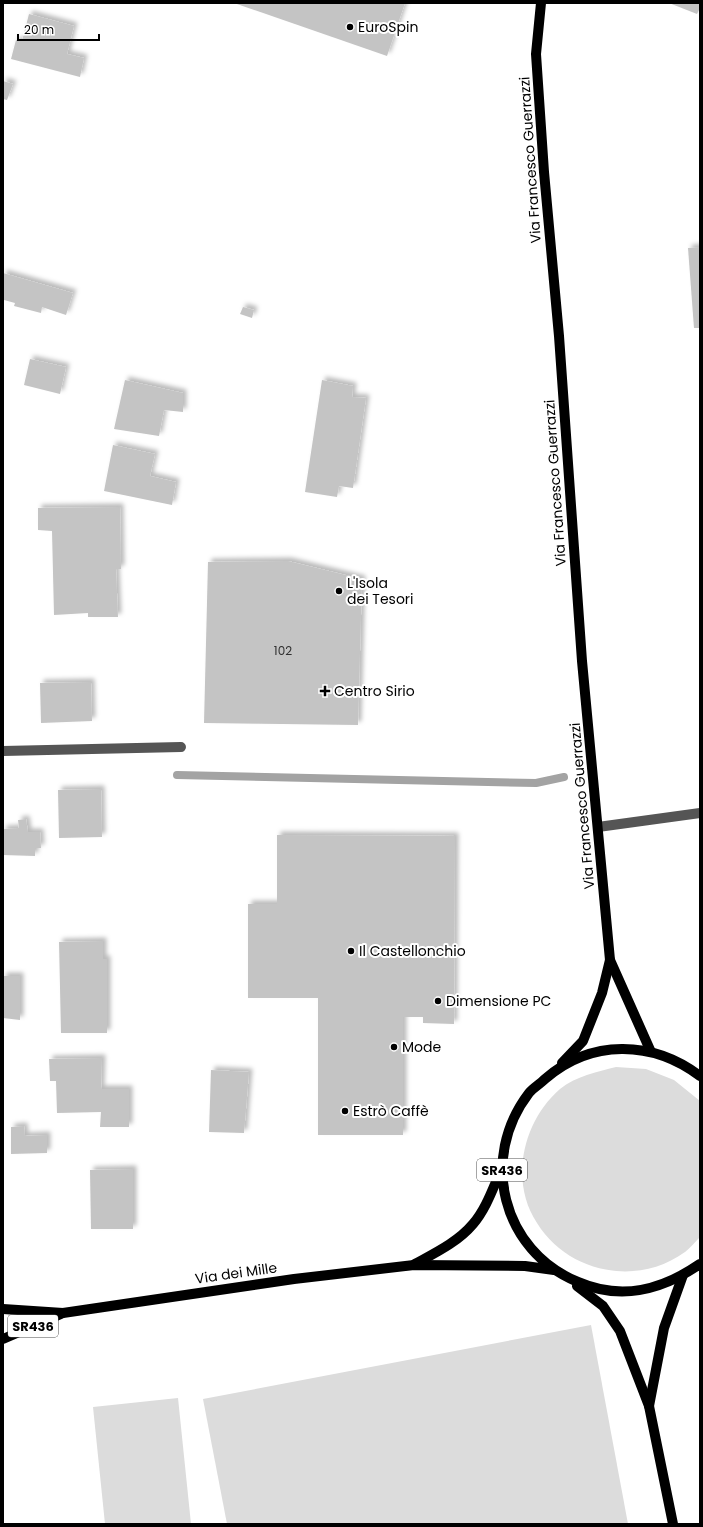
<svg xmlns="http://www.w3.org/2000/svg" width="703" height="1527" font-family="Poppins,sans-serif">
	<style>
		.green { fill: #dcdcdc }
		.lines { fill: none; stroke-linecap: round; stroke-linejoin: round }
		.stream { stroke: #a3a3a3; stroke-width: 8 }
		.building { fill: #c4c4c4; filter: url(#shadow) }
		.minor { stroke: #555; stroke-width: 10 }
		.major { stroke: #000; stroke-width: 10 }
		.poi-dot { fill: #000; stroke: #fff; stroke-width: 1.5 }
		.labels { text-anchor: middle; stroke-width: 4; stroke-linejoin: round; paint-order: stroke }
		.number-label { font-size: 12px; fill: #313131 }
		.shield { fill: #fff; stroke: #4c4c4c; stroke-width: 1 }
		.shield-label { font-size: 13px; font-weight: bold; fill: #000 }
		.poi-label { font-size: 14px; fill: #000; stroke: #fff; text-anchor: start }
		.street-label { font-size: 14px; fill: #000; stroke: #fff }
	</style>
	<defs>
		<filter id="shadow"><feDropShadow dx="3.5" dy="-3.5" stdDeviation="2" flood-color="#0004"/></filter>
	</defs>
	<rect width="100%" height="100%" fill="#fff"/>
	<!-- green -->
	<g class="green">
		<path d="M616,1067L646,1069L674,1080L700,1101V1237C695,1242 690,1248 685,1252C637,1287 568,1273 537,1223C509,1181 523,1121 560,1089C576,1076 597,1072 616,1067Z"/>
		<polygon points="591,1325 628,1524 227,1524 203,1399"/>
		<polygon points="178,1398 191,1524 105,1524 93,1407"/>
	</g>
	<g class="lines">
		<!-- stream -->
		<polyline class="stream" points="177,775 536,783 564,777"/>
	</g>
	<!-- building -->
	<g class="building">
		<polygon points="234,3 405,3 387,56"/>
		<polygon points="669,3 700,3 700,8 697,14"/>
		<polygon points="29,14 74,26 67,54 84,58 80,77 11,59 16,40 22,41"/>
		<polygon points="3,81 13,84 7,100 3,99"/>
		<polygon points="700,247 700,328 694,328 688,248"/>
		<polygon points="3,273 73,293 66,315 42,307 41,313 14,306 15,303 4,300 3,303"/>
		<polygon points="243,307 254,310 252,318 240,314"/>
		<polygon points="30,359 66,367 60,394 24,385"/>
		<polygon points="125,380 183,393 183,412 164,410 159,436 114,429"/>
		<polygon points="322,380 353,386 352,397 366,398 353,488 339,486 337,497 305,492"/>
		<polygon points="113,445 155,454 150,476 176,482 172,505 104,491"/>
		<polygon points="120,507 121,569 116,569 118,617 88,617 88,613 54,615 52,531 38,530 38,508"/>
		<polygon points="288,561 362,579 358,725 204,723 208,562"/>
		<polygon points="91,682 92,721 41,723 40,683"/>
		<polygon points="101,789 102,837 59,838 58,790"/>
		<polygon points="26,819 28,832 40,832 41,848 35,848 35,856 3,855 3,829 19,828 18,820"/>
		<polygon points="277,835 455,836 454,1024 423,1023 423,1017 403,1017 403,1135 318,1135 318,998 248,998 248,904 277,904"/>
		<polygon points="103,941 103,959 107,959 107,1033 61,1033 59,942"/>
		<polygon points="3,976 20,976 20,1020 3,1018"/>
		<polygon points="102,1058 101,1089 129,1089 129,1127 100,1127 101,1112 57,1113 56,1081 50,1081 49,1059"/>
		<polygon points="211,1070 249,1072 244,1133 209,1132"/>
		<polygon points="24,1126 25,1136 47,1135 47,1153 11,1154 11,1127"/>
		<polygon points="133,1169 133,1229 91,1229 90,1170"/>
	</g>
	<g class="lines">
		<!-- minor -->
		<g class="minor">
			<polyline points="3,751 181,747"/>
			<polyline points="598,827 700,813"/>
		</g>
		<!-- major -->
		<g class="major">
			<polyline points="541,3 536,54 544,172 559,336 582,661 610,960 651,1052"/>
			<polyline points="562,1063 583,1041 602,993 610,960"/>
			<path d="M700,1076C652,1040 591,1039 545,1079C540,1084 533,1088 529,1093C479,1158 502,1251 578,1282C622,1301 662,1290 700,1264"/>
			<path d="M415,1264C435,1253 458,1242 473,1224C486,1209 493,1188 501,1170"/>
			<polyline points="577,1286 603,1306 620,1331 649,1406 673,1524"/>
			<polyline points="3,1309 63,1313 294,1279 414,1265 525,1266 554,1270"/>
			<polyline points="3,1339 61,1314"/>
			<polyline points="649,1406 664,1328 683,1275"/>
		</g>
	</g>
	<!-- markers -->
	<g class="poi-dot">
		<circle cx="350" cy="27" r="4"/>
		<circle cx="339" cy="591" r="4"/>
		<path d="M323 685h4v4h4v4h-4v4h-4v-4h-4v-4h4z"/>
		<circle cx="351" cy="951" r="4"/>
		<circle cx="438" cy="1001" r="4"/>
		<circle cx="394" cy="1047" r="4"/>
		<circle cx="345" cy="1111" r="4"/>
	</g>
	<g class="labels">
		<!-- number labels -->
		<g class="number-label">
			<text x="283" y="655">102</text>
		</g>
		<!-- shield labels -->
		<g class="shield">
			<rect x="477" y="1159" width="50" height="22" rx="3"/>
			<rect x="8" y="1315" width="50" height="22" rx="3"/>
		</g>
		<g class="shield-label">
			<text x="502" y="1175">SR436</text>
			<text x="33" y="1331">SR436</text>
		</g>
		<!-- poi labels -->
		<g class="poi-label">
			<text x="358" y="32">EuroSpin</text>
			<text x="347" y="588">L'Isola<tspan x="347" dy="16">dei Tesori</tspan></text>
			<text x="334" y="696">Centro Sirio</text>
			<text x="359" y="956">Il Castellonchio</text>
			<text x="446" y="1006">Dimensione PC</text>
			<text x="402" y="1052">Mode</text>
			<text x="353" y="1116">Estrò Caffè</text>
		</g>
		<!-- street labels -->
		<g class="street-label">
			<text transform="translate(530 160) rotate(-94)" y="5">Via Francesco Guerrazzi</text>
			<text transform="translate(555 483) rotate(-94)" y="5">Via Francesco Guerrazzi</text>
			<text transform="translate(582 806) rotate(-95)" y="5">Via Francesco Guerrazzi</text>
			<text transform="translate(236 1273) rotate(-8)" y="5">Via dei Mille</text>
		</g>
	</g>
	<!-- border -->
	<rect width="703" height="1527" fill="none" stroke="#000000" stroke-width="8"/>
	<!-- scale -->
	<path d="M18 34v6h81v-6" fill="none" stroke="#000000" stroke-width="2"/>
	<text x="24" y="34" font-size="12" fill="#000000" stroke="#ffffff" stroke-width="3" paint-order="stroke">20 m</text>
</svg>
